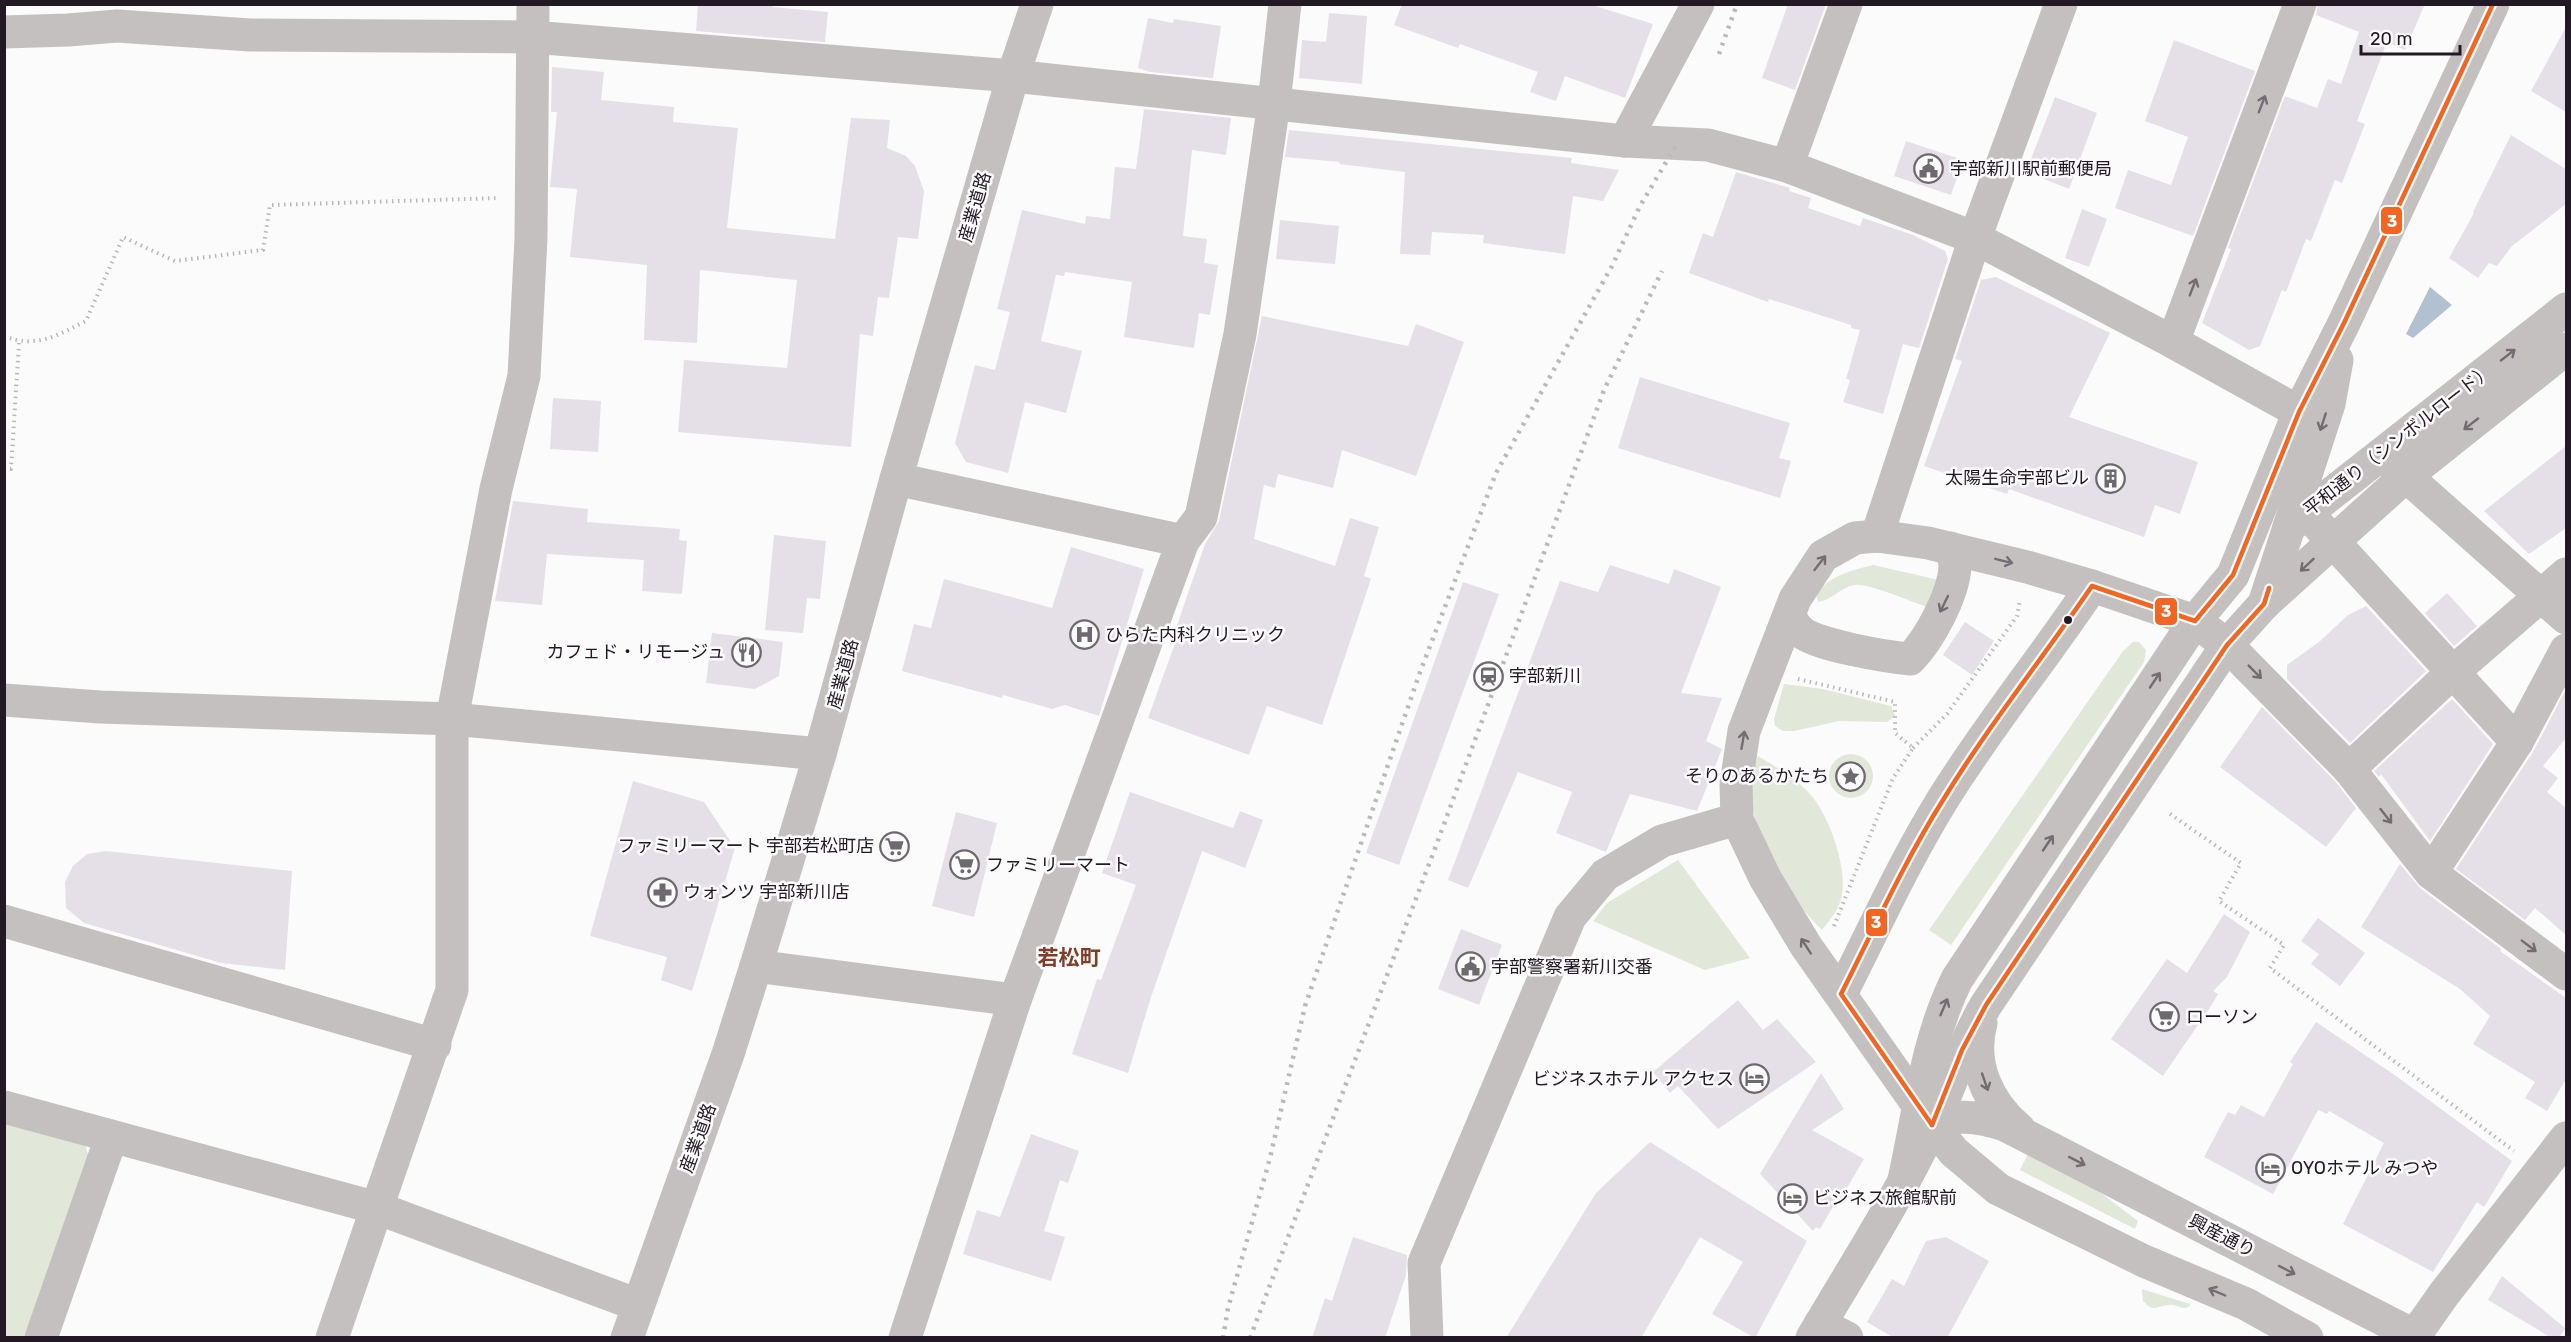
<svg xmlns="http://www.w3.org/2000/svg" width="2571" height="1342" font-family="Rubik,'Noto Sans JP',sans-serif">
	<style>
		.green { fill: #e1e7d9 }
		.water { fill: #b3c0d0 }
		.building { fill: #e5e0e7 }
		.lines { fill: none; stroke-linecap: round; stroke-linejoin: round }
		.path { stroke: #bab7b8; stroke-width: 4; stroke-dasharray: 1.5 4.5; stroke-linecap: butt }
		.minor { stroke: #c5c0c0; stroke-width: 33 }
		.rail { stroke: #bbb9ba; stroke-width: 4.5; stroke-dasharray: 3 6; stroke-linecap: butt }
		.bus-1-casing { stroke: #fbfbfb; stroke-width: 9 }
		.bus-1 { stroke: #f26522; stroke-width: 4.5 }
		.oneway { stroke: #746c72 }
		.bus-dot { fill: #221924; stroke: #fbfbfb; stroke-width: 2 }
		.labels { text-anchor: middle; stroke-width: 5; stroke-linejoin: round; paint-order: stroke }
		.poi-label { font-size: 18px; fill: #221924; stroke: #fbfbfb; text-anchor: start }
		.street-label { font-size: 18px; fill: #221924; stroke: #fbfbfb }
		.quarter-label { font-size: 21px; font-weight: bold; fill: #813d28; stroke: #fbfbfb }
		.line-badge { stroke: #fbfbfb; stroke-width: 2 }
		.badge-label { font-size: 16px; text-anchor: middle; font-weight: bold; fill: #fff }
	</style>
	<rect width="100%" height="100%" fill="#fbfbfb"/>
	<!-- green -->
	<g class="green">
		<path d="M1873,565L1939,580L1927,607C1912,602 1868,583 1855,585C1840,587 1833,600 1818,602L1816,594C1831,575 1850,571 1873,565Z"/>
		<polygon points="2133,642 2139,642 2146,650 2144,662 1951,945 1929,930 2123,651"/>
		<polygon points="1784,684 1823,689 1891,706 1895,716 1887,722 1839,721 1794,731 1783,731 1775,726 1774,719"/>
		<circle cx="1851" cy="776" r="22"/>
		<path d="M1758,756C1776,767 1796,778 1810,794C1829,815 1847,866 1842,894C1840,908 1831,919 1822,930C1786,895 1756,843 1750,792C1749,780 1754,768 1758,756Z"/>
		<polygon points="1678,860 1750,958 1705,970 1593,921 1607,903"/>
		<polygon points="4,1122 85,1144 90,1161 25,1337 5,1337"/>
		<polygon points="2028,1154 2093,1187 2138,1221 2135,1229 2020,1170"/>
		<path d="M2142,1289L2190,1304V1306C2182,1311 2179,1304 2170,1305C2157,1305 2155,1314 2143,1301Z"/>
	</g>
	<!-- water -->
	<polygon class="water" points="2430,287 2452,305 2413,338 2406,334"/>
	<!-- building -->
	<g class="building">
		<polygon points="698,4 773,4 772,7 828,12 825,42 696,31"/>
		<polygon points="1402,4 1589,4 1653,24 1625,98 1565,76 1556,101 1530,92 1538,72 1460,44 1458,48 1394,25"/>
		<polygon points="1788,4 1826,4 1795,90 1762,78"/>
		<polygon points="2318,4 2425,4 2405,50 2387,42 2357,121 2365,124 2342,183 2335,180 2311,241 2306,239 2286,292 2282,290 2260,346 2249,350 2202,323 2231,249 2228,248 2285,96 2317,108 2328,79 2341,84 2359,32 2316,15"/>
		<polygon points="1329,13 1367,16 1362,84 1299,78 1302,40 1326,42"/>
		<polygon points="1148,18 1173,23 1174,19 1221,26 1213,78 1150,72 1138,68"/>
		<polygon points="2566,27 2566,112 2531,91"/>
		<polygon points="2174,40 2255,71 2193,236 2115,208 2128,170 2171,185 2188,137 2145,121"/>
		<polygon points="552,67 604,72 601,100 674,107 673,122 738,128 727,228 835,239 851,118 890,120 887,148 906,156 915,166 924,191 918,239 898,237 889,298 878,297 873,336 860,334 851,447 678,432 684,360 787,368 797,280 700,270 697,343 644,340 647,265 570,257 577,189 550,187 557,112 551,112"/>
		<polygon points="2055,97 2097,113 2069,189 2026,172"/>
		<polygon points="1144,109 1231,118 1226,155 1192,150 1183,236 1207,239 1204,263 1218,265 1210,315 1199,313 1194,348 1124,337 1132,282 1065,272 1064,276 1056,275 1041,341 1082,351 1066,413 1025,402 1008,473 966,462 955,443 975,365 995,370 1010,312 997,309 1022,210 1085,224 1086,216 1110,219 1115,167 1136,169"/>
		<polygon points="1289,130 1572,158 1571,163 1619,170 1603,201 1573,196 1565,254 1483,243 1484,235 1432,232 1430,255 1400,254 1405,172 1339,164 1340,162 1285,157"/>
		<polygon points="2511,135 2566,169 2566,204 2512,246 2497,266 2489,263 2478,278 2449,258 2474,213 2473,212"/>
		<polygon points="1906,141 1963,160 1951,195 1894,176"/>
		<polygon points="1736,172 1790,188 1789,191 1811,198 1808,208 1860,226 1863,218 1913,235 1945,251 1948,259 1919,348 1903,344 1883,414 1843,402 1850,380 1846,379 1860,330 1851,328 1851,325 1769,299 1768,302 1689,273 1703,233 1713,237"/>
		<polygon points="2082,209 2107,219 2089,267 2065,258"/>
		<polygon points="1280,220 1339,226 1335,264 1276,259"/>
		<polygon points="1996,277 2110,333 2069,417 2198,462 2180,514 2155,505 2144,537 2009,489 2007,494 1924,466 1962,361 1955,359 1981,280"/>
		<polygon points="1262,316 1408,346 1416,324 1464,342 1416,476 1342,450 1333,488 1278,474 1275,488 1264,485 1254,539 1335,566 1350,518 1379,527 1364,576 1371,579 1322,725 1267,706 1249,755 1148,718 1177,638 1173,637 1205,544 1219,521"/>
		<polygon points="1640,377 1790,423 1779,458 1791,461 1780,498 1618,448"/>
		<polygon points="553,398 601,401 598,452 550,449"/>
		<polygon points="2566,446 2566,528 2529,554 2484,511"/>
		<polygon points="513,501 588,509 587,522 680,529 679,540 687,541 682,594 642,591 644,560 547,554 542,605 495,601"/>
		<polygon points="774,535 826,541 820,599 807,598 803,633 765,630"/>
		<polygon points="1071,547 1144,569 1099,716 1065,705 1052,709 1003,695 1002,698 902,671 914,624 931,628 944,579 1052,608"/>
		<polygon points="1610,565 1669,584 1674,569 1721,587 1681,693 1722,698 1706,741 1722,749 1697,811 1630,794 1606,852 1556,833 1572,792 1518,772 1468,888 1448,880 1560,581 1598,592"/>
		<polygon points="1463,582 1499,594 1399,865 1366,853"/>
		<polygon points="2447,593 2477,626 2454,646 2425,613"/>
		<polygon points="2366,606 2426,671 2350,743 2287,679 2287,665 2319,642 2348,615"/>
		<polygon points="1965,622 1994,641 1972,675 1943,655"/>
		<polygon points="712,633 783,642 779,676 755,689 706,683"/>
		<polygon points="2566,689 2566,738 2543,766 2558,778 2547,792 2566,808 2566,935 2535,908 2525,920 2456,869 2533,752"/>
		<polygon points="2452,699 2493,744 2430,841 2381,774 2379,777 2374,771"/>
		<polygon points="2262,707 2335,781 2356,808 2326,847 2220,767"/>
		<polygon points="633,781 704,802 735,848 692,991 661,980 667,957 590,936"/>
		<polygon points="1130,792 1233,828 1240,811 1263,820 1245,868 1202,851 1151,997 1128,1073 1072,1054 1097,979 1101,980 1136,885 1102,873"/>
		<polygon points="956,812 997,823 974,917 932,906"/>
		<polygon points="106,851 292,871 285,970 221,963 84,923 66,908 65,882 73,866 87,854"/>
		<polygon points="2400,864 2420,888 2501,949 2500,951 2566,998 2566,1079 2547,1111 2525,1098 2535,1082 2473,1044 2490,1016 2460,989 2361,927"/>
		<polygon points="2224,914 2250,932 2227,977 2213,991 2218,994 2211,1006 2163,1076 2111,1039 2167,959 2187,973"/>
		<polygon points="2318,918 2365,953 2340,986 2311,964 2319,954 2301,941"/>
		<polygon points="1461,929 1502,945 1479,1005 1438,989"/>
		<polygon points="1738,1000 1763,1030 1777,1019 1816,1062 1718,1129 1678,1086 1670,1093 1653,1072"/>
		<polygon points="2316,1022 2396,1076 2512,1161 2484,1207 2477,1202 2433,1272 2343,1224 2384,1143 2329,1111 2327,1114 2318,1110 2273,1194 2204,1157 2228,1112 2235,1115 2241,1105 2264,1117 2293,1064 2290,1062"/>
		<polygon points="1821,1073 1844,1109 1812,1130 1864,1159 1837,1205 1835,1203 1820,1229 1816,1227 1813,1231 1760,1174"/>
		<polygon points="1031,1134 1079,1151 1068,1183 1060,1180 1044,1231 1065,1237 1051,1281 963,1254 977,1210 1000,1217"/>
		<polygon points="1650,1142 1807,1241 1755,1338 1712,1314 1743,1262 1700,1237 1641,1338 1506,1338 1596,1193"/>
		<polygon points="1353,1237 1407,1255 1406,1275 1385,1338 1312,1338 1325,1298 1332,1301"/>
		<polygon points="1946,1237 1989,1261 1947,1338 1894,1338 1867,1322 1892,1279 1904,1286 1926,1241"/>
		<polygon points="2502,1276 2565,1328 2559,1338 2552,1338 2488,1300"/>
	</g>
	<g class="lines">
		<!-- path -->
		<g class="path">
			<path d="M4,336C36,349 58,335 86,321L123,237L175,261L263,250L270,205L499,198"/>
			<polyline points="4,468 11,469 19,343"/>
			<polyline points="1798,679 1895,702 1895,733 1913,748 1893,778 1834,926"/>
			<polyline points="1913,748 1947,714 2017,616 2020,600"/>
			<polyline points="2170,814 2241,863 2219,901 2284,945 2270,968 2514,1151"/>
		</g>
		<!-- minor -->
		<g class="minor">
			<polyline points="4,32 68,30 117,26 250,35 532,37 1013,76 1625,141 1708,145 1787,166 1975,238 2173,342 2299,412"/>
			<polyline points="1625,141 1698,4"/>
			<polyline points="1787,166 1846,4"/>
			<polyline points="2173,342 2300,4"/>
			<polyline points="2390,462 2566,618"/>
			<polyline points="896,479 1183,541"/>
			<polyline points="2317,524 2517,742"/>
			<polyline points="2289,527 2566,309"/>
			<polyline points="1877,536 1975,238 2061,4"/>
			<polyline points="2265,603 2406,476 2566,349"/>
			<path d="M1789,615C1792,620 1795,627 1800,631C1814,645 1888,657 1910,659C1929,640 1954,594 1955,566C1955,560 1952,554 1950,548"/>
			<polyline points="4,700 100,707 452,719 820,754"/>
			<polyline points="2349,769 2453,672 2566,574"/>
			<polyline points="2431,873 2517,742 2566,650"/>
			<polyline points="4,921 435,1045"/>
			<polyline points="756,966 1015,1000"/>
			<path d="M1841,994C1874,929 1904,862 1943,799C1989,725 2044,658 2092,586"/>
			<path d="M1981,1023C1970,1064 1988,1103 2019,1129"/>
			<polyline points="4,1107 377,1208 638,1305"/>
			<path d="M1921,1135C1945,1111 1975,1115 2005,1125L2419,1338"/>
			<path d="M1903,1184C1919,1114 1925,1044 1957,979L2195,621L2233,575L2299,412L2344,323L2493,4"/>
			<polyline points="1820,1324 1847,1338"/>
			<polyline points="41,1338 111,1138"/>
			<polyline points="332,1338 452,990 452,719 496,489 524,376 531,238 533,4"/>
			<polyline points="627,1338 728,1054 756,966 820,754 896,479 1013,76 1037,4"/>
			<polyline points="905,1338 1015,1000 1183,541 1201,517 1240,334 1274,103 1285,4"/>
			<polyline points="1427,1338 1424,1263 1570,917 1605,875 1662,841 1737,819"/>
			<path d="M1812,1338C1853,1268 1898,1199 1932,1126C1951,1086 1963,1044 1986,1005L2227,645L2264,604L2329,404L2337,360"/>
			<polyline points="2307,1338 2246,1304 2144,1261 1998,1189 1954,1152 1932,1125 1806,946 1765,878 1737,819 1736,784 1744,731 1795,599 1823,556 1855,538 1877,536 1928,543 2027,567 2092,586 2195,621 2227,645 2349,769 2431,873 2566,974"/>
			<polyline points="2413,1338 2444,1294 2566,1138"/>
		</g>
		<!-- rail -->
		<g class="rail">
			<polyline points="1719,54 1737,4"/>
			<polyline points="1223,1338 1228,1308 1270,1158 1305,1006 1419,675 1496,473 1612,266 1640,206 1678,142"/>
			<polyline points="1250,1338 1437,843 1604,390 1662,271"/>
		</g>
		<defs>
			<g id="bus-1">
				<path d="M1932,1125L1841,994C1874,929 1904,862 1943,800C1988,726 2043,658 2092,586L2195,621L2233,575L2299,412L2344,323L2493,4"/>
				<polyline points="1932,1125 1962,1050 1986,1005 2227,645 2264,604 2269,588"/>
			</g>
		</defs>
		<!-- bus-1 casing -->
		<use href="#bus-1" class="bus-1-casing"/>
		<!-- bus-1 -->
		<use href="#bus-1" class="bus-1"/>
	</g>
	<!-- one-way arrows -->
	<defs><path id="oneway-shaft" d="M-6 0H5M1.5-3L5.5 0L1.5 3" fill="none" stroke-width="1.6" stroke-linecap="round" stroke-linejoin="round" transform="scale(1.5)"/></defs>
	<g class="oneway">
		<use href="#oneway-shaft" transform="translate(2262 104) rotate(-69)"/>
		<use href="#oneway-shaft" transform="translate(2193 287) rotate(-69)"/>
		<use href="#oneway-shaft" transform="translate(2508 355) rotate(-38)"/>
		<use href="#oneway-shaft" transform="translate(2323 422) rotate(108)"/>
		<use href="#oneway-shaft" transform="translate(2471 424) rotate(142)"/>
		<use href="#oneway-shaft" transform="translate(2004 561) rotate(14)"/>
		<use href="#oneway-shaft" transform="translate(1820 563) rotate(-52)"/>
		<use href="#oneway-shaft" transform="translate(2307 565) rotate(137)"/>
		<use href="#oneway-shaft" transform="translate(1944 604) rotate(116)"/>
		<use href="#oneway-shaft" transform="translate(2255 672) rotate(45)"/>
		<use href="#oneway-shaft" transform="translate(2155 680) rotate(-56)"/>
		<use href="#oneway-shaft" transform="translate(1743 740) rotate(-80)"/>
		<use href="#oneway-shaft" transform="translate(2386 816) rotate(52)"/>
		<use href="#oneway-shaft" transform="translate(2048 843) rotate(-56)"/>
		<use href="#oneway-shaft" transform="translate(1806 946) rotate(-123)"/>
		<use href="#oneway-shaft" transform="translate(2529 946) rotate(37)"/>
		<use href="#oneway-shaft" transform="translate(1944 1007) rotate(-67)"/>
		<use href="#oneway-shaft" transform="translate(1985 1082) rotate(71)"/>
		<use href="#oneway-shaft" transform="translate(2077 1161) rotate(27)"/>
		<use href="#oneway-shaft" transform="translate(2287 1270) rotate(27)"/>
		<use href="#oneway-shaft" transform="translate(2217 1292) rotate(-157)"/>
	</g>
	<!-- icons -->
	<defs>
		<symbol id="civic-ring" viewBox="-11 -11 22 22"><circle r="9.5" fill="#fbfbfb" stroke="#6e686f" stroke-width="1.5"/><path d="M-.6-6.5H3V-4.5H.6V-3L4-1V1h2V6H-6V1h2V-1L-.6-3ZM-1.2 2.5V6h2.4V2.5Z" fill="#6e686f"/></symbol>
		<symbol id="building-ring" viewBox="-11 -11 22 22"><circle r="9.5" fill="#fbfbfb" stroke="#6e686f" stroke-width="1.5"/><path d="M-4-6H4V6H1V3H-1V6H-4ZM-2.5-4.3h1.7v1.8h-1.7ZM.8-4.3h1.7v1.8H.8ZM-2.5-1h1.7V.8h-1.7ZM.8-1h1.7V.8H.8Z" fill="#6e686f"/></symbol>
		<symbol id="hospital-ring" viewBox="-11 -11 22 22"><circle r="9.5" fill="#fbfbfb" stroke="#6e686f" stroke-width="1.5"/><path d="M-5-5h3v3.5h4V-5h3V5h-3V1.5h-4V5h-3Z" fill="#6e686f"/></symbol>
		<symbol id="restaurant-ring" viewBox="-11 -11 22 22"><circle r="9.5" fill="#fbfbfb" stroke="#6e686f" stroke-width="1.5"/><path d="M-5-6h1v4h1v-4h1v4h1v-4h1v5L-1.5 .5V6h-2V.5L-5-1ZM5-6V6H3V1.5H1.5Q1.5-4 5-6Z" fill="#6e686f"/></symbol>
		<symbol id="station-ring" viewBox="-11 -11 22 22"><circle r="9.5" fill="#fbfbfb" stroke="#6e686f" stroke-width="1.5"/><path d="M-3-6H3Q5-6 5-4V2Q5 4 3 4L4.5 6H3L1.5 4h-3L-3 6H-4.5L-3 4Q-5 4-5 2V-4Q-5-6-3-6ZM-3.5-4v3h7v-3ZM-3.5 1v1.5H-2V1ZM2 1v1.5H3.5V1Z" fill="#6e686f"/></symbol>
		<symbol id="sight-ring" viewBox="-11 -11 22 22"><circle r="9.5" fill="#fbfbfb" stroke="#6e686f" stroke-width="1.5"/><path d="M0-6L1.8-2.2L6-1.7L2.9 1.2L3.7 5.4L0 3.3L-3.7 5.4L-2.9 1.2L-6-1.7L-1.8-2.2Z" fill="#6e686f"/></symbol>
		<symbol id="supermarket-ring" viewBox="-11 -11 22 22"><circle r="9.5" fill="#fbfbfb" stroke="#6e686f" stroke-width="1.5"/><path d="M-6-5.5h2.5l.6 2H6L4.5 2H-2.5L-4.4-4H-6ZM-1.5 3.2a1.3 1.3 0 1 0 .1 0ZM3 3.2a1.3 1.3 0 1 0 .1 0Z" fill="#6e686f"/></symbol>
		<symbol id="pharmacy-ring" viewBox="-11 -11 22 22"><circle r="9.5" fill="#fbfbfb" stroke="#6e686f" stroke-width="1.5"/><path d="M-2-6h4v4h4v4h-4v4h-4v-4h-4v-4h4Z" fill="#6e686f"/></symbol>
		<symbol id="hotel-ring" viewBox="-11 -11 22 22"><circle r="9.5" fill="#fbfbfb" stroke="#6e686f" stroke-width="1.5"/><path d="M-6-4.5h1.5V1H6V5H4.5V3h-9V5H-6ZM-4 0a1.8 1.8 0 1 1 3.6 0ZM.5 0V-2.5h3Q6-2.5 6 0Z" fill="#6e686f"/></symbol>
	</defs>
	<g fill-rule="evenodd">
		<use href="#civic-ring" x="1912" y="152" width="33" height="33"/>
		<use href="#building-ring" x="2094" y="462" width="33" height="33"/>
		<use href="#hospital-ring" x="1068" y="618" width="33" height="33"/>
		<use href="#restaurant-ring" x="730" y="636" width="33" height="33"/>
		<use href="#station-ring" x="1472" y="660" width="33" height="33"/>
		<use href="#sight-ring" x="1834" y="760" width="33" height="33"/>
		<use href="#supermarket-ring" x="878" y="830" width="33" height="33"/>
		<use href="#supermarket-ring" x="948" y="848" width="33" height="33"/>
		<use href="#pharmacy-ring" x="646" y="876" width="33" height="33"/>
		<use href="#civic-ring" x="1454" y="950" width="33" height="33"/>
		<use href="#supermarket-ring" x="2148" y="1000" width="33" height="33"/>
		<use href="#hotel-ring" x="1738" y="1062" width="33" height="33"/>
		<use href="#hotel-ring" x="2254" y="1152" width="33" height="33"/>
		<use href="#hotel-ring" x="1776" y="1182" width="33" height="33"/>
	</g>
	<!-- markers -->
	<circle class="bus-dot" cx="2068" cy="620" r="5"/>
	<g class="labels">
		<!-- poi labels -->
		<g class="poi-label">
			<text x="1950" y="175">宇部新川駅前郵便局</text>
			<text x="2089" y="484" text-anchor="end">太陽生命宇部ビル</text>
			<text x="1105" y="641">ひらた内科クリニック</text>
			<text x="725" y="658" text-anchor="end">カフェド・リモージュ</text>
			<text x="1509" y="682">宇部新川</text>
			<text x="1829" y="782" text-anchor="end">そりのあるかたち</text>
			<text x="874" y="852" text-anchor="end">ファミリーマート 宇部若松町店</text>
			<text x="986" y="871">ファミリーマート</text>
			<text x="683" y="898">ウォンツ 宇部新川店</text>
			<text x="1491" y="973">宇部警察署新川交番</text>
			<text x="2186" y="1023">ローソン</text>
			<text x="1734" y="1085" text-anchor="end">ビジネスホテル アクセス</text>
			<text x="2291" y="1174">OYOホテル みつや</text>
			<text x="1813" y="1204">ビジネス旅館駅前</text>
		</g>
		<!-- street labels -->
		<g class="street-label">
			<text transform="translate(975 207) rotate(-74)" y="6">産業道路</text>
			<text transform="translate(2398 440) rotate(-38)" y="6">平和通り（シンボルロード）</text>
			<text transform="translate(843 674) rotate(-75)" y="6">産業道路</text>
			<text transform="translate(698 1138) rotate(-70)" y="6">産業道路</text>
			<text transform="translate(2222 1236) rotate(27)" y="6">興産通り</text>
		</g>
		<!-- quarter labels -->
		<g class="quarter-label">
			<text x="1069" y="965">若松町</text>
		</g>
	</g>
	<g class="line-badge">
		<rect x="2380" y="206" width="23" height="29" rx="6" fill="#f26522"/>
		<rect x="2154" y="597" width="24" height="29" rx="6" fill="#f26522"/>
		<rect x="1865" y="908" width="23" height="29" rx="6" fill="#f26522"/>
	</g>
	<g class="badge-label">
		<text x="2392" y="227">3</text>
		<text x="2166" y="617">3</text>
		<text x="1876" y="928">3</text>
	</g>
	<!-- border -->
	<rect width="2571" height="1342" fill="none" stroke="#221924" stroke-width="12"/>
	<!-- scale -->
	<path d="M2361 45v9h99v-9" fill="none" stroke="#221924" stroke-width="3"/>
	<text x="2370" y="45" font-size="18" fill="#221924" stroke="#fbfbfb" stroke-width="4.5" paint-order="stroke">20 m</text>
</svg>
